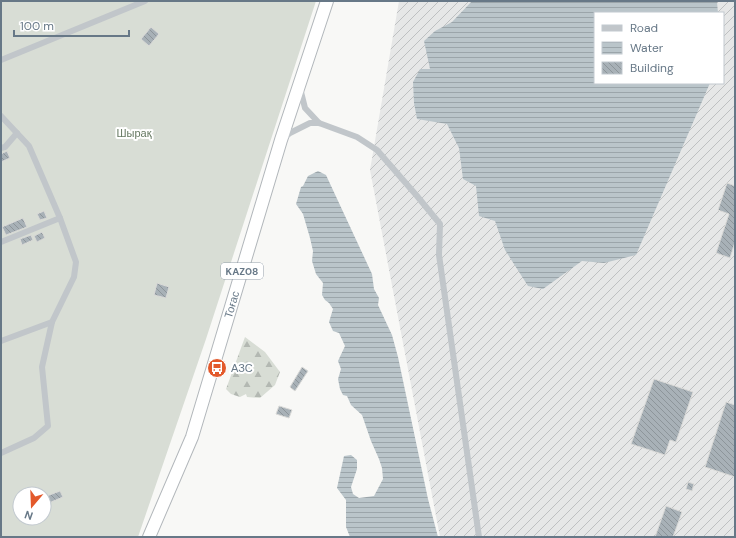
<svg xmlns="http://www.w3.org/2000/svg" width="736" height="538" font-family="'DM Sans',sans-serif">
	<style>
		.industrial { fill: url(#industrial-furrows); fill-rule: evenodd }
		.forest { fill: url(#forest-firs) }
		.garden { fill: #d8ddd5; fill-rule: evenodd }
		.water { fill: url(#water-rules) }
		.building { fill: url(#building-back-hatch); stroke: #dadad8 }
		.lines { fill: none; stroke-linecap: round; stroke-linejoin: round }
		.highway-casing { stroke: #b2b7bb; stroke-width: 14 }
		.street { stroke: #c1c6ca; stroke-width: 6 }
		.highway { stroke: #fff; stroke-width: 12 }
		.labels { text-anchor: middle; stroke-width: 4; stroke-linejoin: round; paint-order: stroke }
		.shield { fill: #fff; stroke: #95a0ab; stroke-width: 1 }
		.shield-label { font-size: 10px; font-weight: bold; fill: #677887 }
		.park-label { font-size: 11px; fill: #667962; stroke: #fff }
		.street-label { font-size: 11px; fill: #677887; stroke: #fff }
		.poi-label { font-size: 11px; fill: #677887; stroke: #fff; text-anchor: start }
	</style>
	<defs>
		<pattern id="industrial-furrows" width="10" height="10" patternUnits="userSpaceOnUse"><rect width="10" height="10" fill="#e6e7e7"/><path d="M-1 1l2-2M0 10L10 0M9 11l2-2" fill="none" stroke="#bec0c1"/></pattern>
		<pattern id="forest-firs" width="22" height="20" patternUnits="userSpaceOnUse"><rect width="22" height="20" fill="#d8ddd5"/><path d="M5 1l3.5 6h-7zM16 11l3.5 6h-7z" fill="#b3b8b2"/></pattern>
		<pattern id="water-rules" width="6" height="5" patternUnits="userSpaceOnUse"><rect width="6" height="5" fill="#bac5ca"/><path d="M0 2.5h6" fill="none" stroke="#9ba5aa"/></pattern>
		<pattern id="building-back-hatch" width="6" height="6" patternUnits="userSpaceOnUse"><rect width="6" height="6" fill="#a8b1b7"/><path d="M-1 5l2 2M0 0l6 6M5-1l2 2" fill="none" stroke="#8d959a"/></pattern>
	</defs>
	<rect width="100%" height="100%" fill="#f8f8f6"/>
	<!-- industrial -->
	<path class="industrial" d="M399,1H735V537H440L370,170ZM595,13H723V83H595Z"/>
	<!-- forest -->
	<polygon class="forest" points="245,337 265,352 280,372 275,385 260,398 247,397 246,394 240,397 231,394 226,389"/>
	<!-- garden -->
	<path class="garden" d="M1,1H316L206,339L138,537H1ZM20,494H44V518H20Z"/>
	<!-- water -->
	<g class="water">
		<polygon points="472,1 712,1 717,2 718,13 595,13 595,83 710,83 636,255 604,263 582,261 543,289 528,286 505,250 495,221 479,216 476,186 463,179 459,148 447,124 417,119 414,103 413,82 420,69 430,69 424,41 435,31 452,22"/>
		<polygon points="318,171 326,175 372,274 374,289 379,298 378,305 392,335 398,357 428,499 438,537 350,537 346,527 346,500 337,488 344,456 351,455 357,460 357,469 351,487 353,494 359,498 374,496 383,479 382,468 379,459 371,441 362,415 351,405 347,396 343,395 340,389 338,379 341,369 338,361 345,346 339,333 333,331 329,322 333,309 329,303 325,300 322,295 323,283 316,274 312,261 313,251 310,238 303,214 296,204 301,187 303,186 308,176"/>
	</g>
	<!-- building -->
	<g class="building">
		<polygon points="151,27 159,34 149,46 141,39"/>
		<polygon points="7,151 10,158 1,162 1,154"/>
		<polygon points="727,183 735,186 735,242 730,258 716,253 729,214 718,210"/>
		<polygon points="44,211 47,218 40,220 37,214"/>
		<polygon points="23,218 27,227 6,235 2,227"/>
		<polygon points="42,232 45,238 37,242 34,236"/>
		<polygon points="31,235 33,240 22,245 20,239"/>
		<polygon points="157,283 169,287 166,298 154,295"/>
		<polygon points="302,367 308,371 295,391 290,387"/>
		<polygon points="654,379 693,392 676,442 670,440 665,455 631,444"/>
		<polygon points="726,402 735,405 735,477 705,467"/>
		<polygon points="279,406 292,410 289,418 276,414"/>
		<polygon points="688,482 694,484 692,491 686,489"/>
		<polygon points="60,491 63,497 44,505 44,497"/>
		<polygon points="666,506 682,512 673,537 655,537"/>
	</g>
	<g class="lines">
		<defs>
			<g id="highway">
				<path id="s1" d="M149,537L192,437L281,140L327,1"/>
			</g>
		</defs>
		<!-- highway casing -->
		<use href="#highway" class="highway-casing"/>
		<!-- street -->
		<g class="street">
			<polyline points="1,60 145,1"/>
			<polyline points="300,88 305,108 319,123"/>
			<polyline points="1,116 29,146 60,218 76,262 74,277 52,322 42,367 48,426 34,438 1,453"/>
			<polyline points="284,138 290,133 310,123 319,123 357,137 377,150 417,196 440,224 439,255 479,537"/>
			<polyline points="1,148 5,147 17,133"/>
			<polyline points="1,242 60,218"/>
			<polyline points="1,341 52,322"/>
		</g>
		<!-- highway -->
		<use href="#highway" class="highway"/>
	</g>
	<!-- icons -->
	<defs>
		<symbol id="bus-disc" viewBox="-11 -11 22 22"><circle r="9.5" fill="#e3592b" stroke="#fff"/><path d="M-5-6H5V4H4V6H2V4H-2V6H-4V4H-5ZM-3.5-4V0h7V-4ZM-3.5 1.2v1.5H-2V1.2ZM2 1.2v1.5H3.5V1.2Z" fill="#fff"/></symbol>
	</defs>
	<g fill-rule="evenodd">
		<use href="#bus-disc" x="206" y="357" width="22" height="22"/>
	</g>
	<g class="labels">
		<!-- shield labels -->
		<rect class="shield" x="221" y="263" width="42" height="16" rx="3"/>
		<g class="shield-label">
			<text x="242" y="275">KAZ08</text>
		</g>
		<!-- park labels -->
		<g class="park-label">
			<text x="134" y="137">Шырақ</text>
		</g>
		<!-- street labels -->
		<g class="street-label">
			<text dy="4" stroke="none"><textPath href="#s1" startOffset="247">Тоғас</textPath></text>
		</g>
		<!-- poi labels -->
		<g class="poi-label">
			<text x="231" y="372">АЗС</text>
		</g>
	</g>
	<!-- border -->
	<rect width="736" height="538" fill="none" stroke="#677887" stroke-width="4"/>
	<!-- legend -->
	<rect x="594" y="12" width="130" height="72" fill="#ffffff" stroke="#c2c9cf"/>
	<rect x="602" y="25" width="20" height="6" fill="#c1c6ca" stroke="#c2c9cf"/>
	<text x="630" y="32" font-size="12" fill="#677887">Road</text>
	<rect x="602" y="42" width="20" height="12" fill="url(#water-rules)" stroke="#c2c9cf"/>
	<text x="630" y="52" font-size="12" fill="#677887">Water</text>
	<rect x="602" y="62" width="20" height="12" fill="url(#building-back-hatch)" stroke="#c2c9cf"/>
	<text x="630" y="72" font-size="12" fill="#677887">Building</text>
	<!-- north arrow -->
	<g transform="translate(32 506) rotate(199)"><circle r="19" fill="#ffffff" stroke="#c2c9cf"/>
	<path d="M0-3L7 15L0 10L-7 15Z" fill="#e3592b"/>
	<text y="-6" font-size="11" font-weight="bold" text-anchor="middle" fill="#677887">N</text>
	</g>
	<!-- scale -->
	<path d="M14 30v6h115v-6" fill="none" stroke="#677887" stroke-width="2"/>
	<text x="20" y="30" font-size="12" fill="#677887" stroke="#ffffff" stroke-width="3" paint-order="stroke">100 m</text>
</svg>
